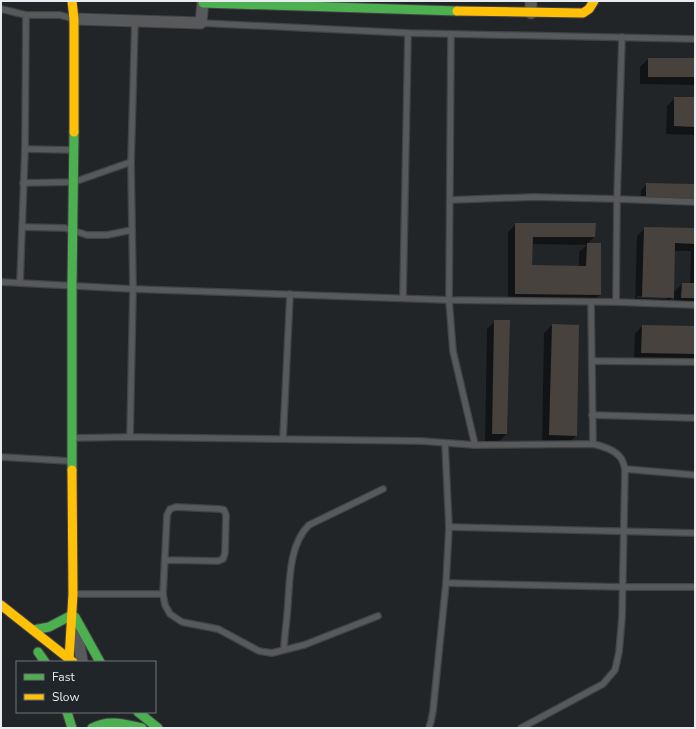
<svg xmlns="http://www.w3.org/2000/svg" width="696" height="729" font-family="'Nunito Sans',sans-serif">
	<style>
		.shadow { fill: #0007; fill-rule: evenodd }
		.building { fill: #47423d }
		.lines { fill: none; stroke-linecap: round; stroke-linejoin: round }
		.lane-casing { stroke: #404245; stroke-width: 8 }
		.street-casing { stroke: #404245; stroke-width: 13 }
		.fast-casing { stroke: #404245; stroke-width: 11 }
		.slow-casing { stroke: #404245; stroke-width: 11 }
		.lane { stroke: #58595b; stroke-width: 5.5 }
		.street { stroke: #58595b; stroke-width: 11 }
		.fast { stroke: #4caf50; stroke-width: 9 }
		.slow { stroke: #ffc107; stroke-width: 9 }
	</style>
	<rect width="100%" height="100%" fill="#222528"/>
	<!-- shadow -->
	<g class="shadow">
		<polygon points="648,59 695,59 695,85 640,84 640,67"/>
		<polygon points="675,98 695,98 695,135 666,134 667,106"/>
		<polygon points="647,184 693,199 687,205 640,203 641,190"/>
		<path d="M516,224L594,237L587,244H600V295L592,302H508V232ZM531,244L587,245L579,252V266H531Z"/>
		<path d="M645,228L695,229V306H674V296L665,305H635L637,236ZM674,251H691L690,284H682L673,293ZM637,296L667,297V299L637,298Z"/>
		<polygon points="495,321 506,434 499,442 485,441 487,329"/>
		<polygon points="552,325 578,325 576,436 568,444 542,443 544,333"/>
		<polygon points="642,326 695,327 695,362 634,360 635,334"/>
	</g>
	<!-- building -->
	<g class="building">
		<rect x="648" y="58" width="47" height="19"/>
		<polygon points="674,97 695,97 695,127 674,126"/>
		<polygon points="646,183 694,184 694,200 646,198"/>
		<polygon points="515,223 596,223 595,237 533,237 532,265 586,266 587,243 601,243 601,295 515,294"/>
		<polygon points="644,227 695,228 695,244 675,243 674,298 642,297"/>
		<polygon points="682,283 695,283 695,298 681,298"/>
		<polygon points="494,320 510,320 507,434 492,434"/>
		<polygon points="552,324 579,325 577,436 549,435"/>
		<polygon points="642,325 695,326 695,354 641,353"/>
	</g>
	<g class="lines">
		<defs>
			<g id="lane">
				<polyline points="1,9 26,15 60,15 71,18"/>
				<polyline points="201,23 408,33 695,39"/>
				<polyline points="451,34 449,300 453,351 475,445"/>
				<polyline points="25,149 72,150"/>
				<polyline points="23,183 74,182 131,162"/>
				<polyline points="450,200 534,197 617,199 695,202"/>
				<polyline points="22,227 65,228 87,235 107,235 132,230"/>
				<polyline points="1,282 133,289 449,300 616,302 695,305"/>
				<polyline points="20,283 25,149 26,15"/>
				<polyline points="403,298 408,33"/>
				<polyline points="591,302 593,444"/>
				<polyline points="616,302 617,199 622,37"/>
				<polyline points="592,361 695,362"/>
				<polyline points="592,415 695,418"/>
				<polyline points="130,437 133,289 131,162 135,20"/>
				<path d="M74,438L130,437L421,441L475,445L593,444C602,446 614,449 620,457C623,460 624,466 625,469L622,618L619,652L615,670L603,684L521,728"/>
				<polyline points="283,439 290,294"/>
				<polyline points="1,457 70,461"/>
				<polyline points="625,469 695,475"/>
				<polyline points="449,527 695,533"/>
				<polyline points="165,560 218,561 223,559 225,553 226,515 224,510 219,509 176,507 170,509 167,515 163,594 165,605 170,614 182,622 218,629 259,651 272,653 304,645 378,616"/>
				<polyline points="446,583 623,587 695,587"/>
				<polyline points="73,594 163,594"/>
				<path d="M284,650C284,639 286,628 287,616C290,588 287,546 309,525L383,489"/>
				<polyline points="429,728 431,721 433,711 446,583 449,527 445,443"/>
			</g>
			<g id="street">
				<polyline points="531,13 531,1"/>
				<polyline points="74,19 201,23 203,1"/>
				<polyline points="76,625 82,662"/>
			</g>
			<g id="fast">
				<polyline points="203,3 457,11"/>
				<polyline points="72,470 72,285 74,132"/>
				<polyline points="75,617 100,662"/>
				<polyline points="33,630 49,627 72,615"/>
				<polyline points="38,652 45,662"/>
				<polyline points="67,712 72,728"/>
				<polyline points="138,712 158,728"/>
				<path d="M92,728C109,719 124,724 142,728"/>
			</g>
			<g id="slow">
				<polyline points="72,1 74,19 74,132"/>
				<polyline points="457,11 583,13 589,9 594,1"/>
				<polyline points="1,605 73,662"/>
				<polyline points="69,660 73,594 72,470"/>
			</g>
		</defs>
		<!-- lane casing -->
		<use href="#lane" class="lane-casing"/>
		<!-- street casing -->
		<use href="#street" class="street-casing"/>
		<!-- fast casing -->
		<use href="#fast" class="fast-casing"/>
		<!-- slow casing -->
		<use href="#slow" class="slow-casing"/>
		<!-- lane -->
		<use href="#lane" class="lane"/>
		<!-- street -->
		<use href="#street" class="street"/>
		<!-- fast -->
		<use href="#fast" class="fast"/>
		<!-- slow -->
		<use href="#slow" class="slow"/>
	</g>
	<!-- border -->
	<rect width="696" height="729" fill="none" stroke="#e8ebef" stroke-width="4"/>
	<!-- legend -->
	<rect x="16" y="661" width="140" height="52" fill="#20252a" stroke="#707479"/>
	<rect x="24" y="674" width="20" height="6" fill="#4caf50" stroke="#707479"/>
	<text x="52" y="681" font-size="12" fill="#e8ebef">Fast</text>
	<rect x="24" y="694" width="20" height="6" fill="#ffc107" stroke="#707479"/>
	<text x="52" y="701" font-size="12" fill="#e8ebef">Slow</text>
</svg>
